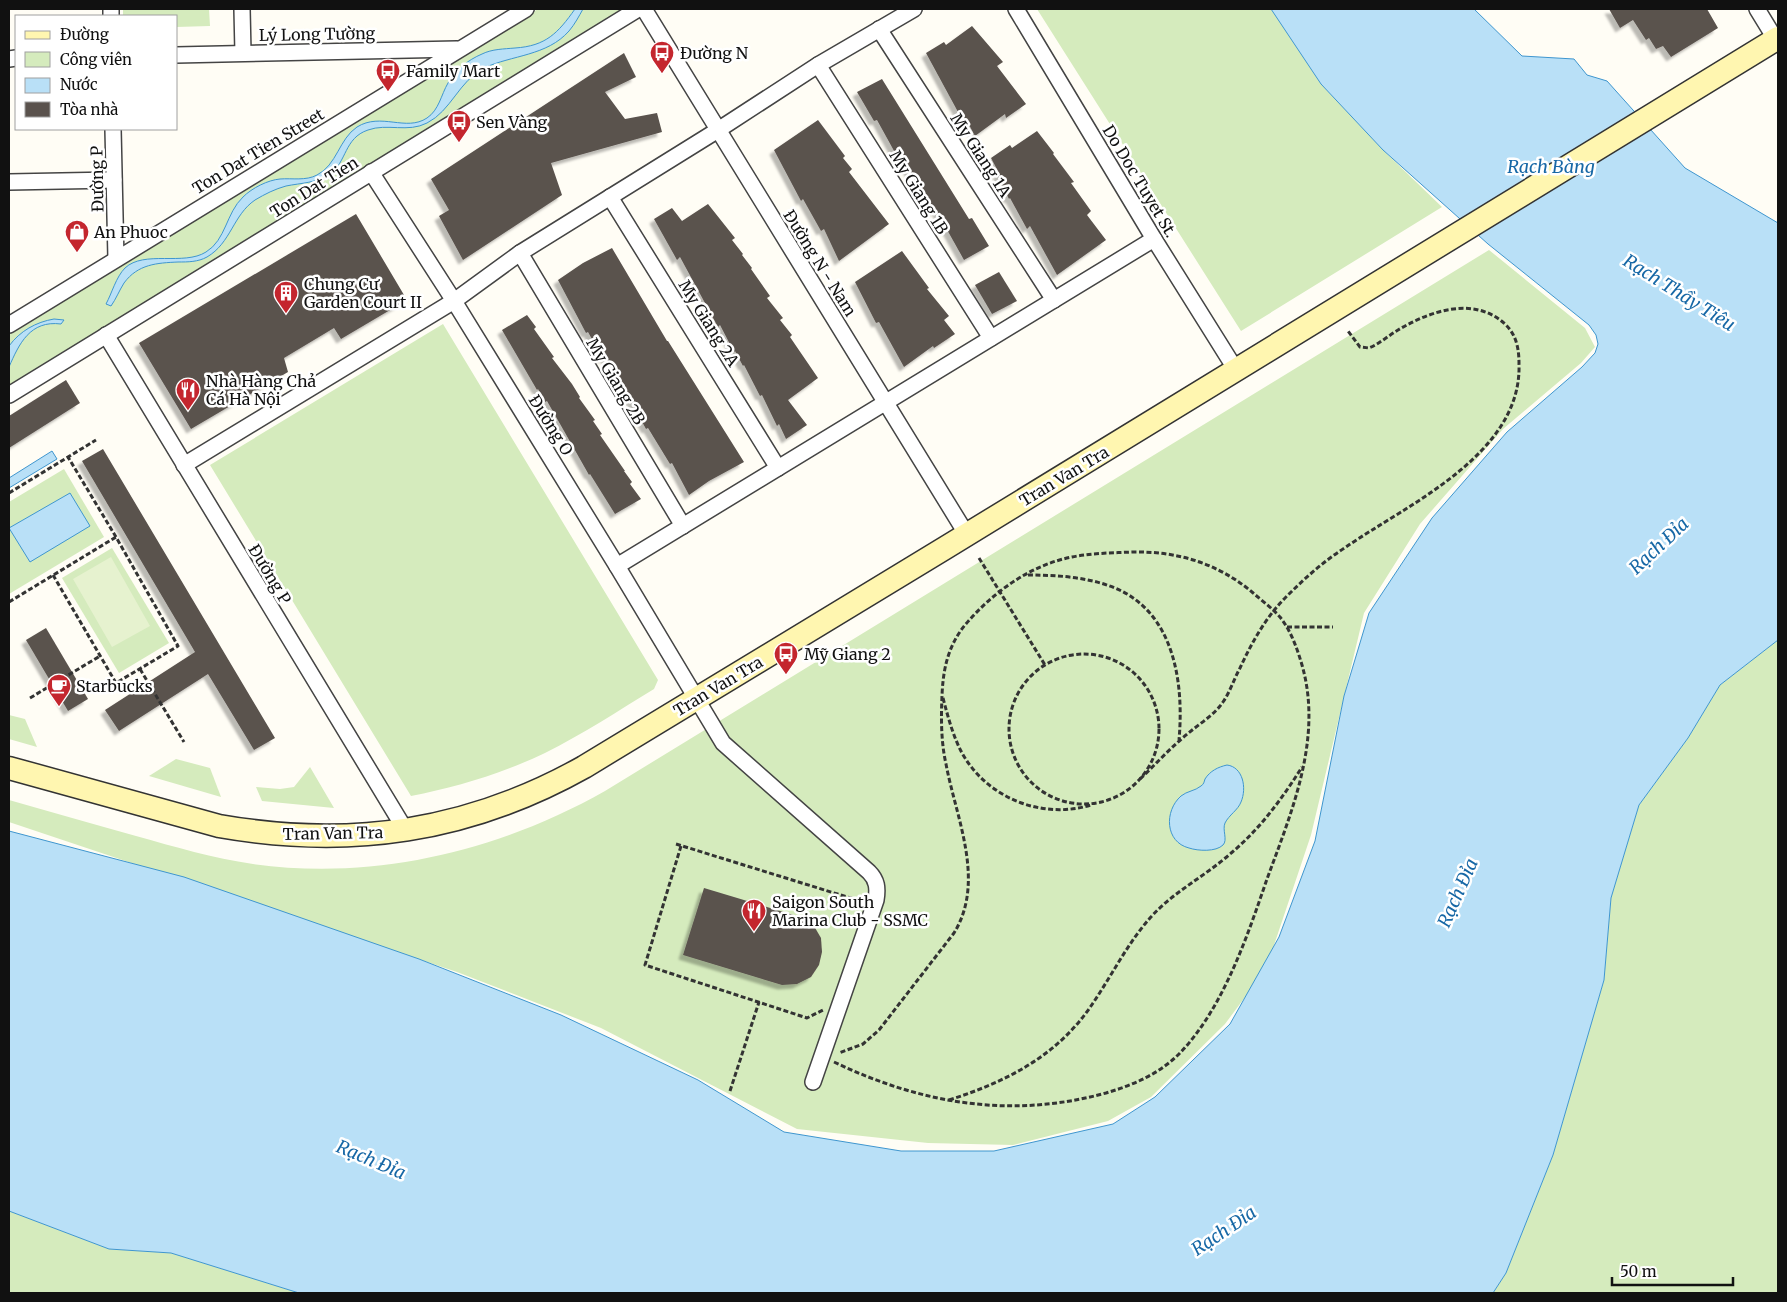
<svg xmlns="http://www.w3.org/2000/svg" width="1787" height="1302" font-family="Merriweather,serif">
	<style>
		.green { fill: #d5ebbd }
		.pitch { fill: #e6f2cf }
		.water { fill: #b9e0f7; stroke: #3f96cf }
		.building { fill: #5a524d; filter: url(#shadow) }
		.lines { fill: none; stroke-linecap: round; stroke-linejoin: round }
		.street-casing { stroke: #444; stroke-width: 18 }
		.secondary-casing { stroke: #333; stroke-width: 25 }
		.path { stroke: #333; stroke-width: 3; stroke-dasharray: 5 2.5; stroke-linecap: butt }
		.street { stroke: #fff; stroke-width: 15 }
		.secondary { stroke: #fff6b0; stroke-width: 22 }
		.labels { text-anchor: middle; stroke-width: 5; stroke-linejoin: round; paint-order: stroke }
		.street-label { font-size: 16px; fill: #111; stroke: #fff }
		.poi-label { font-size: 16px; fill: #111; stroke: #fff; text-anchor: start }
		.water-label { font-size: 18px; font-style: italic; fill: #1768a6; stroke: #fff }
	</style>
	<defs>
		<filter id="shadow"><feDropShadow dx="-4.5" dy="4.5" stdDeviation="1" flood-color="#0004"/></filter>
	</defs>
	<rect width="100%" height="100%" fill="#fffdf5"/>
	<!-- green -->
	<g class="green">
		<polygon points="123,9 209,9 210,26 176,27 176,16 123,16"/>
		<polygon points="538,9 620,9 618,12 9,386 9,333"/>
		<polygon points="1037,9 1271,9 1321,84 1383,150 1442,207 1241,331"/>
		<path d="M1489,250L1585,328L1595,347L1581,363L1503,429L1420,524L1364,613L1311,835L1266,969L1225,1024L1151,1097L1108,1121L1013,1145L928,1143L797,1129L601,1028L457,972L9,822V800C51,812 93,824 136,836C175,847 213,858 253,864C375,881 499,851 605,791Z"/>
		<path d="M443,324L658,680L654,689C618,711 583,734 545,753C503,773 457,787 411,796L210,465Z"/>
		<polygon points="64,469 104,537 9,594 9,502"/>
		<polygon points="112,548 169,643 119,673 62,578"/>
		<polygon points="1778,640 1778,1293 1493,1293 1506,1273 1553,1155 1604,980 1611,898 1639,805 1688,738 1720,685"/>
		<polygon points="9,715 25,719 37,747 9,739"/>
		<polygon points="176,759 210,768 221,797 149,776"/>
		<polygon points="310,767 334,808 262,801 256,787 280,789 294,787"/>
		<polygon points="9,1211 109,1249 171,1253 299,1293 9,1293"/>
	</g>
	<!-- pitch -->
	<polygon class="pitch" points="111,557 150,626 112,647 73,579"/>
	<!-- water -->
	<g class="water">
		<path d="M575,9H583C579,16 575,24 569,31C547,56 512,55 484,68C459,81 451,111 427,123C408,133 387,123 368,130C344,138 347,162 330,174C317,183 301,183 286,186C275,189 265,194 255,200C233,215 231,243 207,257C198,262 188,262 178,262C157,263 138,264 124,283C119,291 116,299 111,306L106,304C112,293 116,277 125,268C144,250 184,266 206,252C226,240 226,213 243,197C252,188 268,180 280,179C292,178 306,181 317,175C337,165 339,139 357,127C381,112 406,132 427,118C439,110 441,95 448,83C455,70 468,60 482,54C492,49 504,49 515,48C546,46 558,33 575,9Z"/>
		<polygon points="1271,9 1474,9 1522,56 1574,59 1587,75 1607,81 1685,168 1778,223 1778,640 1720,685 1688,738 1639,805 1611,898 1604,980 1553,1155 1506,1273 1493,1293 299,1293 171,1253 109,1249 9,1211 9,831 184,877 419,959 561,1015 698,1080 784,1132 901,1151 994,1151 1113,1124 1155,1097 1230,1024 1279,937 1315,841 1344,696 1369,613 1432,518 1507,432 1582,367 1595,353 1598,344 1596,335 1589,325 1488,244 1383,150 1321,84"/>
		<path d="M54,319L64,320L61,324C30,320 19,344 9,367V346C20,331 36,322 54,319Z"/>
		<polygon points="52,451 57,459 9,488 9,478"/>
		<polygon points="70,493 90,526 30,562 9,528"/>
		<path d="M1227,765C1243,767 1247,788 1241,802C1238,810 1229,815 1225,823C1222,830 1228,840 1223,845C1216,852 1198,851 1189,848C1165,842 1164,811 1181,796C1187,791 1195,791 1201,786C1204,784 1204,782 1205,779C1210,771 1218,767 1227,765Z"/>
	</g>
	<!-- building -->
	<g class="building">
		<polygon points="1609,9 1707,9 1718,28 1671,57 1663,46 1656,49 1649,38 1646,40 1633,20 1620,28"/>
		<polygon points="972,26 1003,62 997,66 1026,104 1006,118 1005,114 975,136 967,121 964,123 926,53 944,42 946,45"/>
		<polygon points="624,53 636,77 605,92 625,119 657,113 662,132 551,163 562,195 463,260 439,216 449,210 431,179"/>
		<polygon points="882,79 969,219 972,218 989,246 964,260 936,210 932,212 907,168 904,169 877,120 874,121 857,92"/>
		<polygon points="818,120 845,156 843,158 852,169 849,172 889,224 839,261 824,229 821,231 803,199 801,201 774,150"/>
		<polygon points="1037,131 1054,153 1053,154 1074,182 1071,183 1091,211 1087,215 1106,240 1057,275 1030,226 1027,229 1010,198 1009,199 997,175 999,173 991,158 1010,145 1012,148"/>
		<polygon points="708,204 735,238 732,240 743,254 742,255 752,268 751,269 770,296 767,298 783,318 780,320 792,335 790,337 818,378 788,400 807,425 786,439 779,424 777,426 762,395 760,396 744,365 743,366 735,351 734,352 720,325 718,327 680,257 677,260 654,219 672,208 682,221"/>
		<polygon points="356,214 407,300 341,339 334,328 284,358 288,372 191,429 139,343"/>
		<polygon points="612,248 667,341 668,341 744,462 709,481 689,495 672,463 670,464 648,428 646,429 614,370 612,371 605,357 603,359 588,332 586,333 558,280 583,263"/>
		<polygon points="902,251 929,288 927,289 949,316 944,320 955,334 934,348 933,346 904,367 879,322 876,323 855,282"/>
		<polygon points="999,272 1017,301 992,314 975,285"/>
		<polygon points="527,315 536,327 534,329 554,357 552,358 572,384 580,397 579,398 595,420 593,421 602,434 600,435 625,471 624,471 632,482 630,484 641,499 615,514 590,474 589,475 547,401 545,402 538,389 537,390 502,330"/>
		<polygon points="66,380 80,403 9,448 9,416"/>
		<polygon points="103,449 275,738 254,750 208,674 119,731 105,710 195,652 82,461"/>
		<polygon points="46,628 88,699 68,711 26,640"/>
		<polygon points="704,888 800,917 814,926 821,938 822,952 819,965 811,977 797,984 782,985 683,955"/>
	</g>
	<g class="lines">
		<defs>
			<g id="street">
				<polyline points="111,9 111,16"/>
				<polyline points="242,9 243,53"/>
				<polyline points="644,9 967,535"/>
				<polyline points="1016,9 1154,239 1236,370"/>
				<polyline points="1757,9 1776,40"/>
				<polyline points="879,29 1054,300"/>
				<polyline points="176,55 457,49"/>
				<polyline points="9,59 16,58"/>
				<polyline points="818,65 991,338"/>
				<polyline points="113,129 116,259"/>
				<path d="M371,172L454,301L617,566L723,743L869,872C877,880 878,888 876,900L813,1082"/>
				<polyline points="9,182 114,180"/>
				<polyline points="610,197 778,468"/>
				<polyline points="520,253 683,526"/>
				<polyline points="9,325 526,9"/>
				<polyline points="106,335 406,831"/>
				<polyline points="9,395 638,9"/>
				<polyline points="184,465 454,301 520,253 718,130 818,65 914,9"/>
				<polyline points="617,566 1154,239"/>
			</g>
			<path id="secondary" d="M9,768L219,826C350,849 468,832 584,767L945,548L1778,38"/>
		</defs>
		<!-- street casing -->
		<use href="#street" class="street-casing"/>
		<!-- secondary casing -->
		<use href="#secondary" class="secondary-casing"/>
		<!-- path -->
		<g class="path">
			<polyline points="9,493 96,440"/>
			<polyline points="979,558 1045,665"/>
			<polyline points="53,575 116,683 178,646 116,537 68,457"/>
			<path d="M1028,575C1057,575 1088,577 1115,588C1175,613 1184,684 1179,740"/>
			<polyline points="9,602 116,537"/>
			<polyline points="1287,627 1333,627"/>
			<circle cx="1084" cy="729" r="75"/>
			<polyline points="140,669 184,742"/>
			<polyline points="30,698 100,656"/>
			<path d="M943,698C948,717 953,736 962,753C987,798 1042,820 1091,805"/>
			<path d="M1140,779C1157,763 1173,745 1191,731C1202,722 1215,714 1223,702C1230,692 1234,679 1240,668C1252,642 1266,617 1286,597C1305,578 1324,561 1346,547C1408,504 1522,454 1519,364C1519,350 1517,336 1506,325C1475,295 1430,311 1398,330C1388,336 1379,344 1369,348L1360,347L1348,331"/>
			<polyline points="676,844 860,901"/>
			<polyline points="681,846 645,965 807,1018 823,1010"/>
			<path d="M834,1062C922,1104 1011,1119 1106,1093C1133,1085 1159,1074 1179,1054C1223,1009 1247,937 1267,879C1292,811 1323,738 1302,665C1297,648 1291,631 1280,617C1272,608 1261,600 1252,592C1217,563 1177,551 1132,552C1112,553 1092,553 1072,557C1030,565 992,593 965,625C948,646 943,669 942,696C941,718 941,742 946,764C956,818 986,881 954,933L879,1030L863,1044L839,1053"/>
			<polyline points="730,1091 759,1002"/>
			<path d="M949,1100C1006,1082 1057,1056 1091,1006C1111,977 1127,944 1150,918C1173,892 1204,877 1230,854C1259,830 1282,799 1302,767"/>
		</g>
		<!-- street -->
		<use href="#street" class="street"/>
		<!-- secondary -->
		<use href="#secondary" class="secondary"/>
	</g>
	<!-- icons -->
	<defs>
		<symbol id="bus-pin" viewBox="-11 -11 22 30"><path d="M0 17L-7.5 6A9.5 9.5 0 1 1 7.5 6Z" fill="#c4262e" stroke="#fff"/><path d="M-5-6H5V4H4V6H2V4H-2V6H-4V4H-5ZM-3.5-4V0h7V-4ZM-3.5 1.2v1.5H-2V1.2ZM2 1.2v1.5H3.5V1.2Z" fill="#fff"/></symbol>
		<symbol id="shop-pin" viewBox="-11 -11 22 30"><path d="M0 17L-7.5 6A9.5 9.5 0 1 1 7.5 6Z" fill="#c4262e" stroke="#fff"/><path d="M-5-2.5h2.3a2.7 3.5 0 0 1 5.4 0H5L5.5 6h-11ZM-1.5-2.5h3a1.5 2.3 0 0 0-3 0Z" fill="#fff"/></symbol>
		<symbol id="building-pin" viewBox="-11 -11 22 30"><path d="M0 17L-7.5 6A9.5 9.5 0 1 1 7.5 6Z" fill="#c4262e" stroke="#fff"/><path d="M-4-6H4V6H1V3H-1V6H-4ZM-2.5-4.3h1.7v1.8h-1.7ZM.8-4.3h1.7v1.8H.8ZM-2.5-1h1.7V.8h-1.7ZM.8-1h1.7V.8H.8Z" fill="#fff"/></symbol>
		<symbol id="restaurant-pin" viewBox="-11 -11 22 30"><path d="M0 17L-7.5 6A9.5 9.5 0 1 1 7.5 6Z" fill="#c4262e" stroke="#fff"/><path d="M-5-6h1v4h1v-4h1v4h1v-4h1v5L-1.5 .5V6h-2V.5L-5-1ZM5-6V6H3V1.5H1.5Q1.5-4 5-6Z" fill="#fff"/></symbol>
		<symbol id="cafe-pin" viewBox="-11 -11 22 30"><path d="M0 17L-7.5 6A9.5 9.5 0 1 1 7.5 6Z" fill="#c4262e" stroke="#fff"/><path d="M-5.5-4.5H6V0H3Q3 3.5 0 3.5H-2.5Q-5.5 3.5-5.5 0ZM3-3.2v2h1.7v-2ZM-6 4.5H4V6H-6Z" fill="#fff"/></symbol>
	</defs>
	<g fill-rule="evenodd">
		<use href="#bus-pin" x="648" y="39" width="28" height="38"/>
		<use href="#bus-pin" x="374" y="57" width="28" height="38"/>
		<use href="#bus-pin" x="445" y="108" width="28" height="38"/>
		<use href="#shop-pin" x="63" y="218" width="28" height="38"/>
		<use href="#building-pin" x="272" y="279" width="28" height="38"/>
		<use href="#restaurant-pin" x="174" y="376" width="28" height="38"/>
		<use href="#bus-pin" x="772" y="640" width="28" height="38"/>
		<use href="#cafe-pin" x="45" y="672" width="28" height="38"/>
		<use href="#restaurant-pin" x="740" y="897" width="28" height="38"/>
	</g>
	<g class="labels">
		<!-- street labels -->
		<g class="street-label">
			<text transform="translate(317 34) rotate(-1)" y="6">Lý Long Tường</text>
			<text transform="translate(258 151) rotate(-31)" y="6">Ton Dat Tien Street</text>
			<text transform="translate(981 155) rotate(57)" y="6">My Giang 1A</text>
			<text transform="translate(97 179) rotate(-91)" y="6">Đường P</text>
			<text transform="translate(1140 181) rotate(59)" y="6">Do Doc Tuyet St.</text>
			<text transform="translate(314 187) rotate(-32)" y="6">Ton Dat Tien</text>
			<text transform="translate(919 192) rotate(58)" y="6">My Giang 1B</text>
			<text transform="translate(820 263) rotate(58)" y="6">Đường N - Nam</text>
			<text transform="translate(709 323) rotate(58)" y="6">My Giang 2A</text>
			<text transform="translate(616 381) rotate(59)" y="6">My Giang 2B</text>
			<text transform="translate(551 425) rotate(58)" y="6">Đường O</text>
			<text transform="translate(1064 476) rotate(-31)" y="6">Tran Van Tra</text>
			<text transform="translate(270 574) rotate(59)" y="6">Đường P</text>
			<text transform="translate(718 686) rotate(-31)" y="6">Tran Van Tra</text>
			<text transform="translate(333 833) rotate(-1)" y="6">Tran Van Tra</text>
		</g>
		<!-- poi labels -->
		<g class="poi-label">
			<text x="680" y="59">Đường N</text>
			<text x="406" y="77">Family Mart</text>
			<text x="476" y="128">Sen Vàng</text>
			<text x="94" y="238">An Phuoc</text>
			<text x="304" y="290">Chung Cư<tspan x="304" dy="18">Garden Court II</tspan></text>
			<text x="206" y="387">Nhà Hàng Chả<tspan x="206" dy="18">Cá Hà Nội</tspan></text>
			<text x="804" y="660">Mỹ Giang 2</text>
			<text x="76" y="692">Starbucks</text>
			<text x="772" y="908">Saigon South<tspan x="772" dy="18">Marina Club - SSMC</tspan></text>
		</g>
		<!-- water labels -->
		<g class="water-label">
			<text x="1551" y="173">Rạch Bàng</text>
			<text transform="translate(1679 293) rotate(32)" y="6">Rạch Thầy Tiêu</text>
			<text transform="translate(1659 546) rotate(-43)" y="6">Rạch Đỉa</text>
			<text transform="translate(1458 893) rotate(-66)" y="6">Rạch Đỉa</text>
			<text transform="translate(371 1160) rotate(23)" y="6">Rạch Đỉa</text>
			<text transform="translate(1224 1231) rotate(-34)" y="6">Rạch Đỉa</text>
		</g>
	</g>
	<!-- border -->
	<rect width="1787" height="1302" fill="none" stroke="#111111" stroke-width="20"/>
	<!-- legend -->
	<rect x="15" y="15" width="162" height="115" fill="#ffffff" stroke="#a0a0a0"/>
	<rect x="25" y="31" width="25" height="8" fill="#fff6b0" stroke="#a0a0a0"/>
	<text x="60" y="40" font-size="15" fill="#111111">Đường</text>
	<rect x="25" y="52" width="25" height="15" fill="#d5ebbd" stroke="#a0a0a0"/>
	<text x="60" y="65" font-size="15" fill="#111111">Công viên</text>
	<rect x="25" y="78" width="25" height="15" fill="#b9e0f7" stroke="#a0a0a0"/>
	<text x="60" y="90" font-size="15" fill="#111111">Nước</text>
	<rect x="25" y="102" width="25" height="15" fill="#5a524d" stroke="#a0a0a0"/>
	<text x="60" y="115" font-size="15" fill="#111111">Tòa nhà</text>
	<!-- scale -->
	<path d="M1612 1277v8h121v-8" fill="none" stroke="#111111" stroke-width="2.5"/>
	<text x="1620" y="1277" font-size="15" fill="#111111" stroke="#ffffff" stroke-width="4" paint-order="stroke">50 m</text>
</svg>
